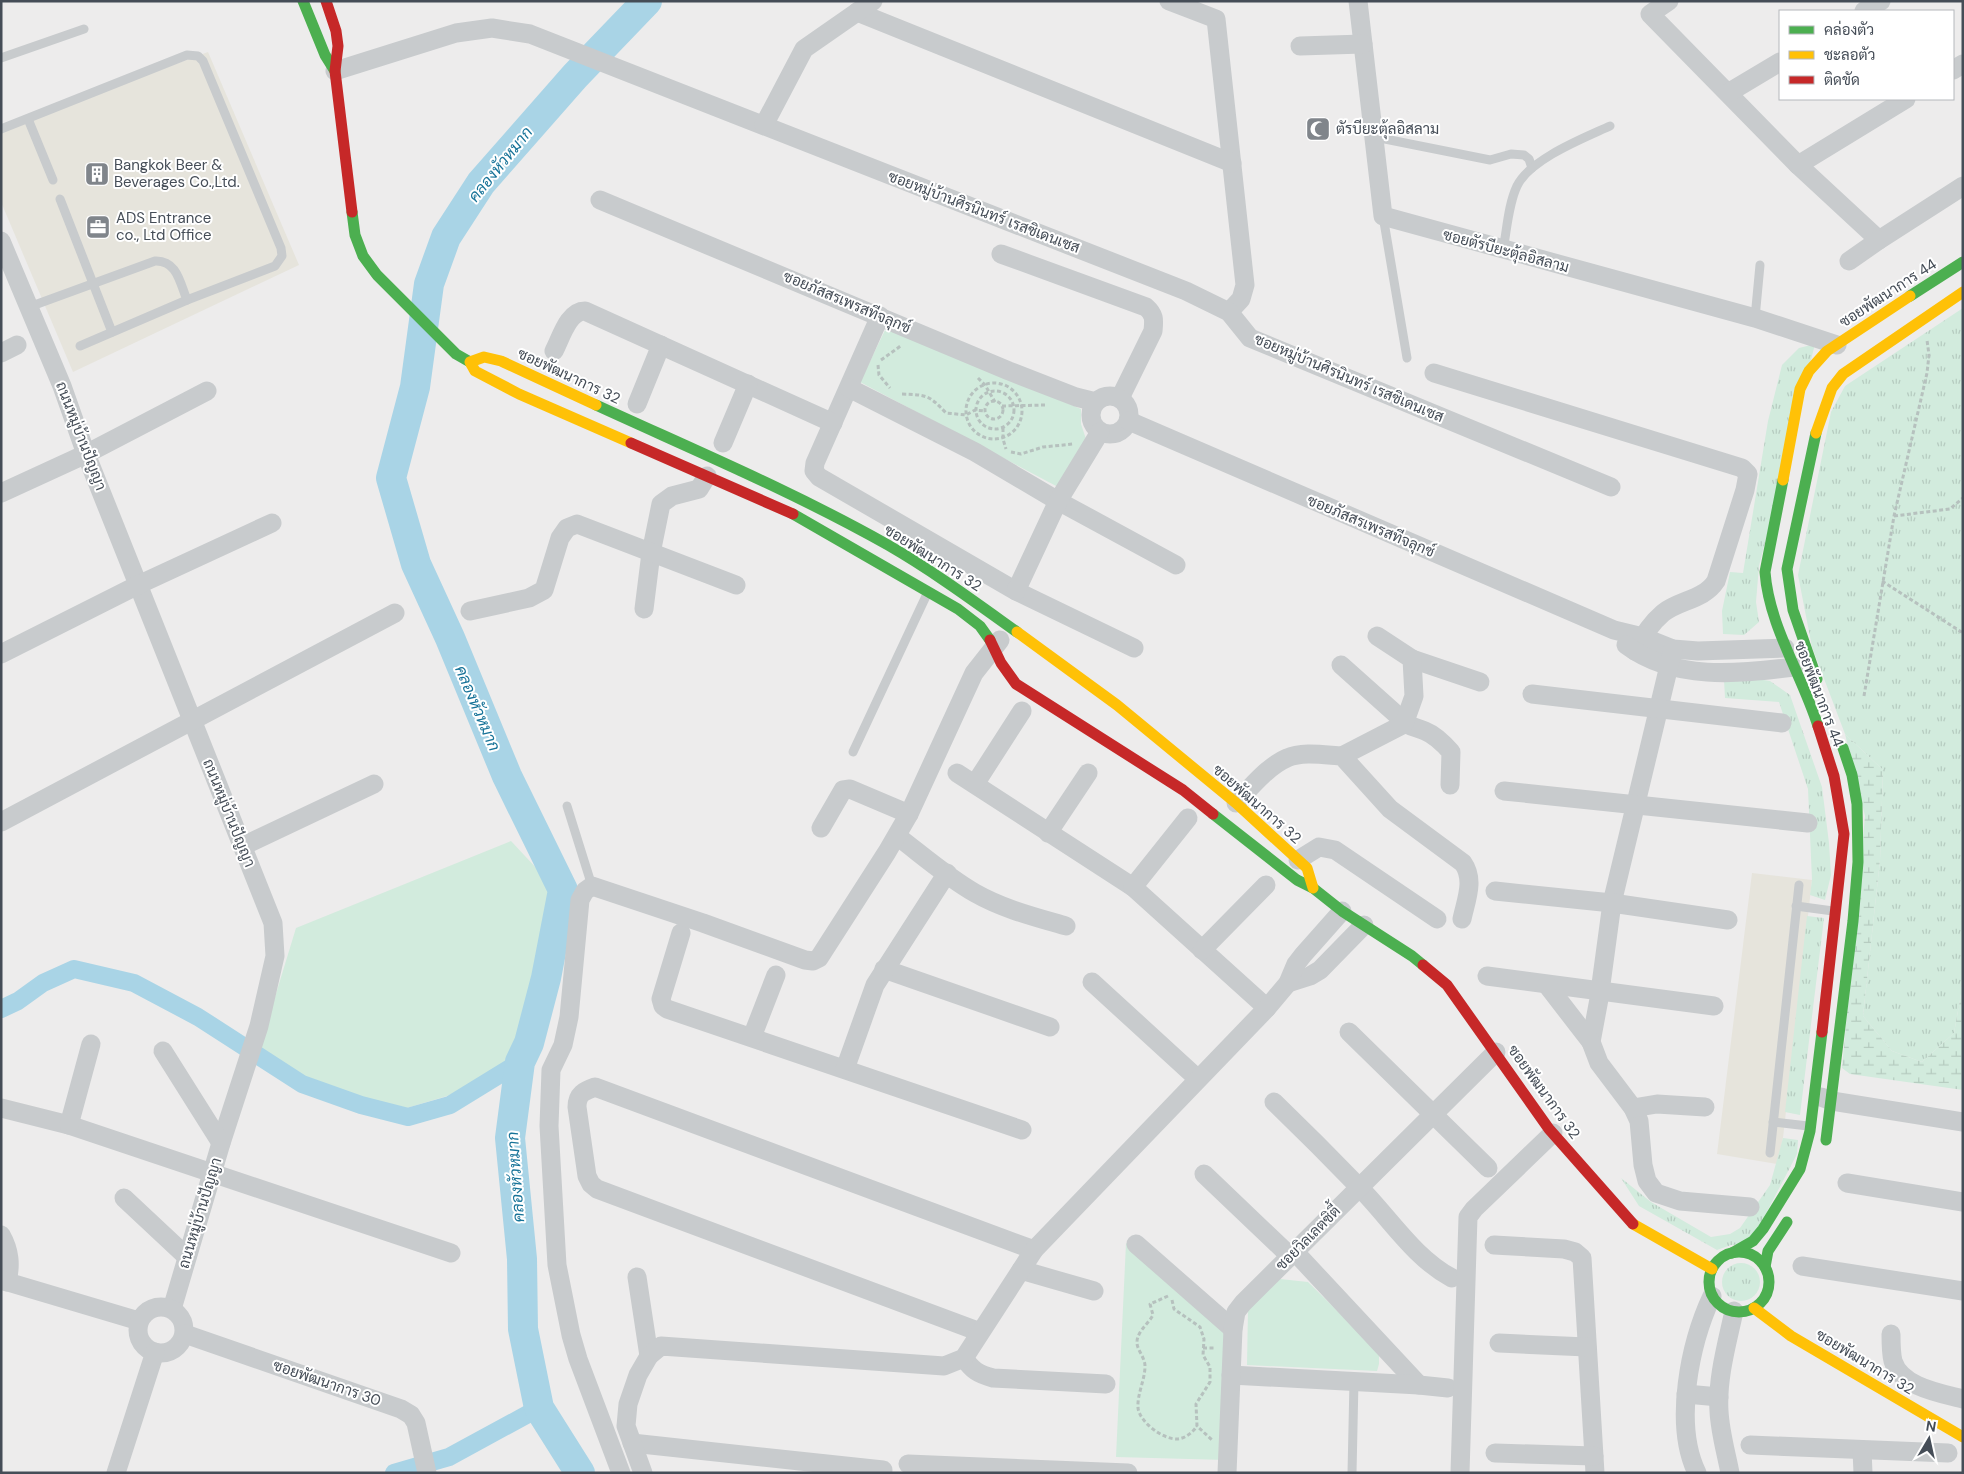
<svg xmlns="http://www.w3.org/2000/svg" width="1964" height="1474" font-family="'DM Sans',Sarabun,sans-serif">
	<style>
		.commercial { fill: #e6e4dc }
		.grass { fill: url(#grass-tufts) }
		.wetland { fill: url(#wetland-marsh) }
		.garden { fill: #d2ebdd }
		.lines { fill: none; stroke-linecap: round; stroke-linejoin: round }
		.canal { stroke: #a9d4e6; stroke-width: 18 }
		.river { stroke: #a9d4e6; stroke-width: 30 }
		.path { stroke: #b6c1be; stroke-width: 3; stroke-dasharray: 4 2.5; stroke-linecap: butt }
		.lane { stroke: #c8cbcd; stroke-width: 9 }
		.street { stroke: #c8cbcd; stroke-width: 19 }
		.fast { stroke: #4caf50; stroke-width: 11 }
		.slow { stroke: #ffc107; stroke-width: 11 }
		.jam { stroke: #c62828; stroke-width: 11 }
		.labels { text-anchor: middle; stroke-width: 4; stroke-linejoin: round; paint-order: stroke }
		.poi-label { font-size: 15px; fill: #454d57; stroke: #fff; text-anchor: start }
		.street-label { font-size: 15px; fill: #454d57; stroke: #fff }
		.water-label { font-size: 16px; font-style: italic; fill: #177398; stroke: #fff }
	</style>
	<defs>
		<pattern id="grass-tufts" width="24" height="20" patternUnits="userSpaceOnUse" patternTransform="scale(1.25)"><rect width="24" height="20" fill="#d2ebdd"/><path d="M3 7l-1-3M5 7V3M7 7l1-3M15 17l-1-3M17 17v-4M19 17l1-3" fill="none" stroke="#b6cbc0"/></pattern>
		<pattern id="wetland-marsh" width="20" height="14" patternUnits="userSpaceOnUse" patternTransform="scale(1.25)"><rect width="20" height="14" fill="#d2ebdd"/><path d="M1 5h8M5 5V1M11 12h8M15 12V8" fill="none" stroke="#b6cbc0"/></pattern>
	</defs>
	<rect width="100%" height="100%" fill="#edecec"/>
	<!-- commercial -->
	<g class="commercial">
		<polygon points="208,52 299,265 73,372 1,202 1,129"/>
		<polygon points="1752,873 1812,880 1783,1138 1777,1164 1717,1154"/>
	</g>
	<!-- grass -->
	<g class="grass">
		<polygon points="1963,308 1963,965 1961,994 1954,1033 1922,1062 1892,1051 1863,1016 1880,860 1883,770 1845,734 1812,647 1798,575 1831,412 1845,386"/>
		<polygon points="1815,344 1759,566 1756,602 1759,622 1744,635 1723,634 1722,611 1730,572 1743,573 1768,421 1782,365 1799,348"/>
		<polygon points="1751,678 1770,681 1790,695 1822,787 1829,843 1831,875 1825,900 1810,895 1812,880 1808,789 1779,702 1725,698 1724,680"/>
		<polygon points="1807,916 1824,918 1800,1115 1785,1112"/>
		<polygon points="1783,1138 1798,1140 1797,1154 1750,1244 1731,1245 1717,1250 1639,1206 1621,1178 1651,1202 1711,1237 1730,1234 1740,1228 1770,1185"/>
		<circle cx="1741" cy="1282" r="19"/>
	</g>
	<!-- wetland -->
	<polygon class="wetland" points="1845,734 1883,770 1880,860 1863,1016 1892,1051 1922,1062 1954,1033 1961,994 1963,965 1963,1090 1850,1074 1842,1068 1865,816"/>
	<!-- garden -->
	<g class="garden">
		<polygon points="887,326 1081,409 1081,424 1086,439 1058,487 860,382"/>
		<polygon points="511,841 553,886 546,978 511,1067 447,1096 390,1113 257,1056 296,928"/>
		<polygon points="1126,1243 1228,1331 1226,1460 1116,1457"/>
		<polygon points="1280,1279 1308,1282 1379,1352 1379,1364 1377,1371 1247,1365 1248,1310"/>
	</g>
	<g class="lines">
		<!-- canal -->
		<g class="canal">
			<polyline points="1,1009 18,1001 43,983 74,969 134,983 198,1017 302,1084 361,1105 408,1117 450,1105 520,1062"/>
			<polyline points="394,1473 449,1457 539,1408"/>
		</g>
		<!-- river -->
		<polyline class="river" points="580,1473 539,1408 523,1329 522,1259 510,1138 520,1062 529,1043 546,978 563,890 507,776 450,638 416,564 391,478 415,387 429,284 446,237 481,183 575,76 647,1"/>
		<!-- path -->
		<g class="path">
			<polyline points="881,360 902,345"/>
			<polyline points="878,365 879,375 890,388"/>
			<polyline points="978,378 985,385 995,402"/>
			<circle cx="994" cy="411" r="28"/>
			<circle cx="995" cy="410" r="19"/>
			<path d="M902,394C927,395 929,395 946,413L966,415L975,410L985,411"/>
			<circle cx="994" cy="410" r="9"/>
			<polyline points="1002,406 1046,405"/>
			<polyline points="1003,428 1003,439 1006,449"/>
			<polyline points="1011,452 1021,454 1043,447 1073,444"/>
			<polyline points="1894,516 1950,509 1963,498"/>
			<polyline points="1882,581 1963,633"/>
			<polyline points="1864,696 1894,516 1927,373 1929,355 1927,340"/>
			<path d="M1168,1296L1150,1304L1153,1315C1148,1324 1138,1331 1137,1341C1136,1349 1145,1357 1145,1366C1145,1380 1137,1394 1138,1408C1140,1423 1164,1440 1178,1439C1186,1438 1193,1432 1197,1426"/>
			<polyline points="1172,1300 1174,1309 1200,1327 1204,1339 1203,1355 1210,1367 1210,1382 1196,1404 1197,1426 1212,1440"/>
			<polyline points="1203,1348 1216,1348"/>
		</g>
		<!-- lane -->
		<g class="lane">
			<polyline points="1,58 84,29"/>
			<polyline points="28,119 53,180"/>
			<path d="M1,129L187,55L198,56L203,61L281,248L282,256L275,266L187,300C180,283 177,260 155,261L29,307"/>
			<polyline points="1375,137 1490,160 1511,154 1524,155 1529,159 1532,168"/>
			<polyline points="60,199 112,332"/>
			<polyline points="1383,216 1407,358"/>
			<path d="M1503,250C1507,230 1508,205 1517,186C1530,159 1584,138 1610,126"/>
			<polyline points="1755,318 1760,265"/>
			<polyline points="80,346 187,300"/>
			<polyline points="853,752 927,594"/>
			<polyline points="567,806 592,886"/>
			<polyline points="1796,906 1833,911"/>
			<polyline points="1773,1122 1808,1126"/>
			<polyline points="1770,1153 1799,885"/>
			<polyline points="1352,1473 1354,1381"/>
		</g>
		<!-- street -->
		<g class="street">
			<polyline points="1169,1 1216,19 1245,285 1241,299 1229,312"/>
			<polyline points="1358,1 1383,216 1755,318 1837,345"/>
			<polyline points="1669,1 1650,14 1798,165 1879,240 1963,186"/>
			<polyline points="1864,11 1881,1"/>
			<polyline points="857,12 1232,163"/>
			<polyline points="1300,46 1363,44"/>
			<polyline points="1953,70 1963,64"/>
			<polyline points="335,71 456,33 492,28 530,34 1186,291 1229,312 1250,338 1611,487"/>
			<polyline points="1728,93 1780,62"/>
			<polyline points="764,125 804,49 873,1"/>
			<polyline points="1798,165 1906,99"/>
			<polyline points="600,200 1009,371 1076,397 1096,402"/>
			<polyline points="1,241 62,386 86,454 273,923 275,956 259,1026 221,1143 172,1309"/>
			<path d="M1001,254L1146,307C1155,315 1154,320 1153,331L1120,398"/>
			<polyline points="1849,261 1879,240"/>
			<polyline points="880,316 815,463 814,471 819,477 1016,591 1134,648"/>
			<path d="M554,351C561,338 568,311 585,311L833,423"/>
			<polyline points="1,353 17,345"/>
			<path d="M1434,373L1742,468L1748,474L1745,490L1716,581C1704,600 1679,600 1663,613C1650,624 1642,637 1635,651"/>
			<polyline points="849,388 975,452 1058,501 1176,565"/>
			<circle cx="1110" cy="415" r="19"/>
			<polyline points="637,404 661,345"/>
			<polyline points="1129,421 1614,630 1643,637 1673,649 1698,651 1785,648"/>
			<polyline points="723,443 748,384"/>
			<polyline points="1,493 86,454 207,391"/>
			<polyline points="1016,591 1058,501 1100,432"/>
			<polyline points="644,609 651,553 661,504 672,496 699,489 707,476"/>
			<polyline points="470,611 529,598 544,590 560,538 567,528 577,524 736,585"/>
			<path d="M1626,645C1674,681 1738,674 1794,667"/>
			<polyline points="1673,649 1612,903 1599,999 1591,1042 1599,1063 1633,1108 1639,1121 1643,1165 1647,1181 1656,1193 1680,1201 1750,1207"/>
			<polyline points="1,654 138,585 272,523"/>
			<polyline points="1412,659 1480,682"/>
			<path d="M1341,665L1397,715C1407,727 1413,726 1425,731C1435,735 1444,744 1451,752L1450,785"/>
			<polyline points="1532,694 1782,723"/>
			<polyline points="1342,756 1404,724 1414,696 1412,659 1377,636"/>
			<polyline points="957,773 1133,887 1267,1008"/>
			<polyline points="975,784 1022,711"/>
			<polyline points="1504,791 1808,823"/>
			<path d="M1236,803C1250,788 1268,766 1287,758C1302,751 1325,755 1342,756L1390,809L1463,863C1475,880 1466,900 1462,919"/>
			<polyline points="1,822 395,613"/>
			<polyline points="821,828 843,790 850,789 909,814"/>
			<polyline points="1048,833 1088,773"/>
			<path d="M897,836C922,855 947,877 975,893C1003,909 1035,917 1066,926"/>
			<polyline points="243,846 374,784"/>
			<polyline points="1298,860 1319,847 1335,850 1437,919"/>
			<polyline points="1133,887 1188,818"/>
			<polyline points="1495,891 1612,903 1728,920"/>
			<polyline points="681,933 661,999 663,1006 667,1009 1022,1130"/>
			<polyline points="1202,950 1266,885"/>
			<polyline points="884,969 1050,1027"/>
			<polyline points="1487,976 1714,1006"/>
			<polyline points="1092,982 1198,1079"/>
			<polyline points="1288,983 1310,976 1320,970 1364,925"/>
			<polyline points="1547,985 1591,1042"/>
			<polyline points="1349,1032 1488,1168"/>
			<polyline points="752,1037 776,975"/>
			<polyline points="163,1051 221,1143"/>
			<polyline points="845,1069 875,985 947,873"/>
			<polyline points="1821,1097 1832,1101 1963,1122"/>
			<path d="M1274,1102C1303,1130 1331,1158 1359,1187C1389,1217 1414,1258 1452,1278"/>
			<polyline points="1,1108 69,1125 451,1253"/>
			<polyline points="1633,1108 1657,1104 1705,1107"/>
			<polyline points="69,1125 91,1044"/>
			<polyline points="1204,1174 1290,1256"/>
			<polyline points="1847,1183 1963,1202"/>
			<polyline points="124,1198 186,1256"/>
			<path d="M1,1235C10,1251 11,1265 7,1282"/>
			<polyline points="1136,1244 1233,1329"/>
			<polyline points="1494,1245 1564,1249 1575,1252 1582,1258 1595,1473"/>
			<polyline points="1294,1251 1419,1385"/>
			<polyline points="1802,1266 1963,1291"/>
			<polyline points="1021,1270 1094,1291"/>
			<polyline points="637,1277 649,1356"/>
			<polyline points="1,1280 139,1321"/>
			<circle cx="161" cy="1330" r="23"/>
			<path d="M980,1332L597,1189L591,1184L587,1176L577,1107C577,1094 584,1091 595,1087L1034,1250"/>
			<polyline points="185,1334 401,1409 411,1415 416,1423 427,1473"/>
			<path d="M1891,1334C1891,1343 1891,1353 1893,1361C1901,1387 1940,1393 1963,1399"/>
			<polyline points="1499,1343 1587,1347"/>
			<path d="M964,1358C972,1370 978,1374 993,1378L1106,1384"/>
			<polyline points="1231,1375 1419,1385 1448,1388"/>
			<polyline points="1686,1394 1719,1397"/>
			<polyline points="632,1443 883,1470"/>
			<polyline points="1750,1445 1948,1453"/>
			<polyline points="1862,1450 1863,1473"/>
			<polyline points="1495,1453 1594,1456"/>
			<polyline points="908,1464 1128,1473"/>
			<polyline points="116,1473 155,1352"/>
			<polyline points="621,1473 578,1359 571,1335 557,1265 549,1126 551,1070 563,1045 569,1017 580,900 585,891 592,886 703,923 805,960 813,961 819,958 887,852 909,814 974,673 1000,640"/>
			<polyline points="643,1473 626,1426 628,1404 638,1375 649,1356 661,1346 944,1366 964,1358 1034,1250 1267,1008 1288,983 1296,964 1303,955 1342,911"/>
			<polyline points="1227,1473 1233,1329 1236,1312 1243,1303 1496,1052"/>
			<polyline points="1460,1473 1468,1217 1474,1209 1553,1133"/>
			<path d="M1697,1473C1673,1424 1690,1343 1712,1296"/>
			<path d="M1730,1473C1726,1452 1720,1432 1719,1411C1717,1378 1727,1344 1734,1311"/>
		</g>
		<!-- fast -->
		<g class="fast">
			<polyline points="303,1 325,55 335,71"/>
			<polyline points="352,212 355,235 363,256 377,275 456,354 470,362"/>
			<polyline points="1910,296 1963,262"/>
			<path d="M596,405C694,450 794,492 888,545C933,571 975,602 1017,632"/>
			<polyline points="1816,433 1787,569 1793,610 1817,679"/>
			<path d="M1783,480L1765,572C1769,626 1802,675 1818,726"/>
			<polyline points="793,514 958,609 980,626 990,640"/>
			<polyline points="1213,814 1297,880 1313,888 1342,911 1412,956 1423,965"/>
			<polyline points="1826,1140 1853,921 1858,862 1857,804 1852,775 1843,748"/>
			<circle cx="1739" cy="1282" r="30"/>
			<polyline points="1732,1253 1753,1241 1763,1229 1800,1169 1810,1131 1822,1032"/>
			<polyline points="1765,1267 1768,1251 1787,1222"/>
		</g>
		<!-- slow -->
		<g class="slow">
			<polyline points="596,405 501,361 484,357 470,362 475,371 519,394 631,443"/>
			<polyline points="1816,433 1832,388 1843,374 1963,292"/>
			<polyline points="1783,480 1800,389 1809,371 1827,351 1910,296"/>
			<polyline points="1017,632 1117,705 1236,803 1307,868 1313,888"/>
			<polyline points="1633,1224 1712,1269"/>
			<polyline points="1754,1308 1791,1336 1963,1437"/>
		</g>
		<!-- jam -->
		<g class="jam">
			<polyline points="326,1 336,31 338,46 335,71 352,212"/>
			<polyline points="631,443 793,514"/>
			<polyline points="990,640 1001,663 1016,684 1183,790 1213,814"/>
			<polyline points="1818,726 1834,776 1844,834 1822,1032"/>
			<polyline points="1423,965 1447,985 1549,1129 1633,1224"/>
		</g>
	</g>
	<!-- icons -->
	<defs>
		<symbol id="mosque-square" viewBox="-11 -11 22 22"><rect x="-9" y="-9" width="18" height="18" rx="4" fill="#80858b" stroke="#fff"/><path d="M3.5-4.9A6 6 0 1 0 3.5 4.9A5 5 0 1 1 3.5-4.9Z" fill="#fff"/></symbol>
		<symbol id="building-square" viewBox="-11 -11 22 22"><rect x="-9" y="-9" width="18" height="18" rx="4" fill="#80858b" stroke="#fff"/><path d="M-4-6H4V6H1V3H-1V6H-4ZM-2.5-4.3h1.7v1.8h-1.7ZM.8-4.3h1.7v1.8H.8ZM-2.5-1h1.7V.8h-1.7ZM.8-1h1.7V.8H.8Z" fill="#fff"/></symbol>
		<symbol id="office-square" viewBox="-11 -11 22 22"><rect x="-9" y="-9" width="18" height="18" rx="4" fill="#80858b" stroke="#fff"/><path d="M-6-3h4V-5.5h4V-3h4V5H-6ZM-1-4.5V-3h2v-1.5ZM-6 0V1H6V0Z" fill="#fff"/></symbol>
	</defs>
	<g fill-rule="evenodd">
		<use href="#mosque-square" x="1304" y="115" width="28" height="28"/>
		<use href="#building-square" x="83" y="160" width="28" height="28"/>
		<use href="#office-square" x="84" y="213" width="28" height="28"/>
	</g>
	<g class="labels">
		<!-- poi labels -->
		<g class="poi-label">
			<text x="1336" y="134">ตัรบียะตุ้ลอิสลาม</text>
			<text x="114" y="170">Bangkok Beer &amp;<tspan x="114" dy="17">Beverages Co.,Ltd.</tspan></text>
			<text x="116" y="223">ADS Entrance<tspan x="116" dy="17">co., Ltd Office</tspan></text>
		</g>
		<!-- street labels -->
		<g class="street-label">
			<text transform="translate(984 212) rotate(21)" y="5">ซอยหมู่บ้านศิรนินทร์ เรสซิเดนเซส</text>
			<text transform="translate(1506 251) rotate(15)" y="5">ซอยตัรบียะตุ้ลอิสลาม</text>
			<text transform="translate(1888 293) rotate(-33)" y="5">ซอยพัฒนาการ 44</text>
			<text transform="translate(847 302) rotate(23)" y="5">ซอยภัสสรเพรสทีจลุกซ์</text>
			<text transform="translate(569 376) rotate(25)" y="5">ซอยพัฒนาการ 32</text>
			<text transform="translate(1349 378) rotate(23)" y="5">ซอยหมู่บ้านศิรนินทร์ เรสซิเดนเซส</text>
			<text transform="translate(81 436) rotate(69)" y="5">ถนนหมู่บ้านปัญญา</text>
			<text transform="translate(1371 526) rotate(23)" y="5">ซอยภัสสรเพรสทีจลุกซ์</text>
			<text transform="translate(933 558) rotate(32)" y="5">ซอยพัฒนาการ 32</text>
			<text transform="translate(1819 694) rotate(69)" y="5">ซอยพัฒนาการ 44</text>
			<text transform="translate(1257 804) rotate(41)" y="5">ซอยพัฒนาการ 32</text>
			<text transform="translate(229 813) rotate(68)" y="5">ถนนหมู่บ้านปัญญา</text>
			<text transform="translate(1544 1092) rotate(54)" y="5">ซอยพัฒนาการ 32</text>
			<text transform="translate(200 1213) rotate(-73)" y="5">ถนนหมู่บ้านปัญญา</text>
			<text transform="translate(1308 1238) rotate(-45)" y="5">ซอยวิลเลตซิตี้</text>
			<text transform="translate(1865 1362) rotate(31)" y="5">ซอยพัฒนาการ 32</text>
			<text transform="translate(327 1383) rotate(19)" y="5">ซอยพัฒนาการ 30</text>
		</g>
		<!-- water labels -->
		<g class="water-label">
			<text transform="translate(500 164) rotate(-51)" y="6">คลองหัวหมาก</text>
			<text transform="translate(478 708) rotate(67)" y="6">คลองหัวหมาก</text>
			<text transform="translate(515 1177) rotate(-94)" y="6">คลองหัวหมาก</text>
		</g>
	</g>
	<!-- border -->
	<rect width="1964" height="1474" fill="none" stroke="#454d57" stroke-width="5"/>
	<!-- legend -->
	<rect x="1779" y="10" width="175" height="90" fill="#ffffff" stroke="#b5b8bc"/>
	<rect x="1789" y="26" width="25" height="8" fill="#4caf50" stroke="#b5b8bc"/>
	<text x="1824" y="35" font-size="15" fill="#454d57">คล่องตัว</text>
	<rect x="1789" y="51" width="25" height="8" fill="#ffc107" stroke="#b5b8bc"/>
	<text x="1824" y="60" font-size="15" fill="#454d57">ชะลอตัว</text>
	<rect x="1789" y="76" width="25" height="8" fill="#c62828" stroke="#b5b8bc"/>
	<text x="1824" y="85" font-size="15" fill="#454d57">ติดขัด</text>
	<!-- north arrow -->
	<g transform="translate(1929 1439) rotate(9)" stroke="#ffffff" stroke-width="4" paint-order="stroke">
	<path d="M0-4L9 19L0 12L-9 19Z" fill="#454d57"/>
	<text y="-8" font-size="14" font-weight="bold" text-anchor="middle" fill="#454d57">N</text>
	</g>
</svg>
